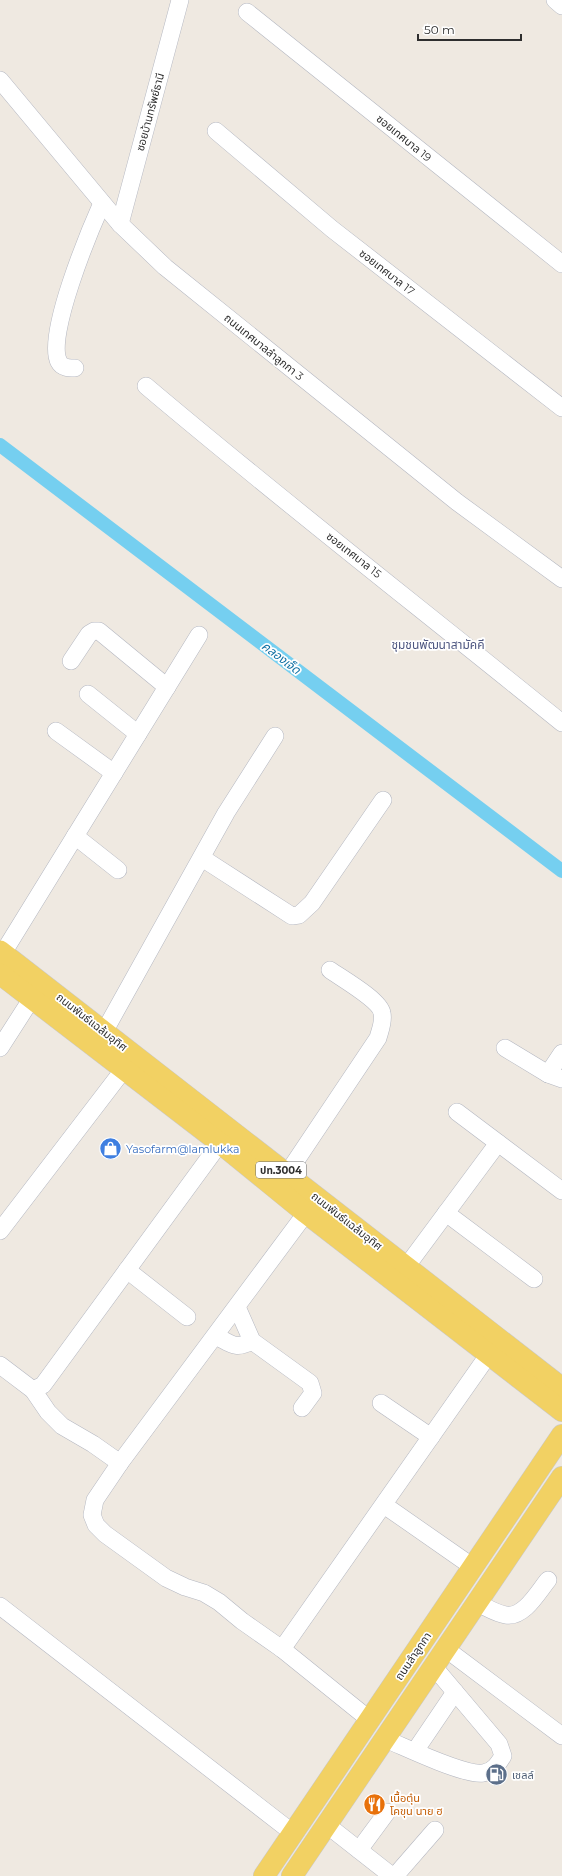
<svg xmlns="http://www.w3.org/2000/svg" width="562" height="1876" font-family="Montserrat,'Noto Sans Thai',sans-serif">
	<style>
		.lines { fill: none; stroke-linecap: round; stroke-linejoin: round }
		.canal { stroke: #75cff0; stroke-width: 14 }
		.minor-casing { stroke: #b4b7c1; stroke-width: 18 }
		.major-casing { stroke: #c9c9c9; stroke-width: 22 }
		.minor { stroke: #fff; stroke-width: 17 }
		.major { stroke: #f2d163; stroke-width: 21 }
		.labels { text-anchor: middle; stroke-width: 3.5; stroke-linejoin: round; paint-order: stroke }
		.shield { fill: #fff; stroke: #6d6d6d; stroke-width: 1 }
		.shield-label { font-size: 10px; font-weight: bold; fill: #2e2e2e }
		.street-label { font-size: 11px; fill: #2e2e2e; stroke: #fff }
		.shop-label { font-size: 11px; fill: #366cbe; stroke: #fff; text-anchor: start }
		.service-label { font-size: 11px; fill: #4e5e75; stroke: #fff; text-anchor: start }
		.food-label { font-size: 11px; fill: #c56008; stroke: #fff; text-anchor: start }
		.neighbourhood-label { font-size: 12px; fill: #4d5680; stroke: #fff }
		.water-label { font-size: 12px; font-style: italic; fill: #0d6fa3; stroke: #fff }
	</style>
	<rect width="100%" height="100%" fill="#efe9e1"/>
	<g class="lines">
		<!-- canal -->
		<polyline class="canal" points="0,445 562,871"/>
		<defs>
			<g id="minor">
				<polyline points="555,0 562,6"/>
				<polyline points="247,12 562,264"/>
				<polyline points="0,80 120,224 165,267 457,502 562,579"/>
				<polyline points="216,131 332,229 562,408"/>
				<polyline points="120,224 180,0"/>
				<path d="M75,368C69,368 62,368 59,362C45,337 90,230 102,203"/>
				<path d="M146,386C282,501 424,611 562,723"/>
				<polyline points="71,661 89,634 94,631 99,631 167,687"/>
				<polyline points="88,694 138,734"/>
				<polyline points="56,731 114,773"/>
				<polyline points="75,836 118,870"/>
				<polyline points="202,858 292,916 299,915 312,903 383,800"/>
				<polyline points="3,953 199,635"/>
				<polyline points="104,1032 226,813 275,736"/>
				<polyline points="0,1048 32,998"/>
				<polyline points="505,1048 548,1074 562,1079"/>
				<polyline points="548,1074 562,1053"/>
				<polyline points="457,1112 562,1191"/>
				<path d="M287,1174L378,1038C380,1030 384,1022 382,1013C380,1000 341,978 330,970"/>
				<polyline points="306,1213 120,1463 95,1500 92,1515 96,1525 105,1534 166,1578 185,1587 204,1593 219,1602 242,1621 282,1649 370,1720"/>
				<polyline points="446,1213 534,1279"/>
				<polyline points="0,1231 124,1069"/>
				<polyline points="406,1267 498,1143"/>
				<polyline points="127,1270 187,1317"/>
				<polyline points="237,1307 252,1341 310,1383 313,1393 302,1408"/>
				<path d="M216,1336C231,1344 236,1350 252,1341"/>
				<polyline points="0,1365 33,1390 48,1412 62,1426 93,1444 120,1463"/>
				<polyline points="33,1390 43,1385 220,1143"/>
				<polyline points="381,1403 431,1437"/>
				<polyline points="384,1505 473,1567"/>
				<path d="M477,1603C486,1607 497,1614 506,1615C524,1618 538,1592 548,1580"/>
				<polyline points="0,1606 293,1833"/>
				<polyline points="282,1649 489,1354"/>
				<polyline points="446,1649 562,1736"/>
				<path d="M385,1739C405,1747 464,1776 483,1773C493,1772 498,1764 503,1756L499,1744L434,1667"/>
				<polyline points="415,1751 455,1692"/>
				<polyline points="327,1825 392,1876"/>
				<polyline points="359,1850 387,1812"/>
				<polyline points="395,1876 435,1830"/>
			</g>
			<g id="major">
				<polyline points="0,951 562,1388"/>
				<polyline points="0,974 220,1143 306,1213 562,1411"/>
				<polyline points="264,1876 562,1435"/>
				<polyline points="292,1876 562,1477"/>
			</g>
		</defs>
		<!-- minor casing -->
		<use href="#minor" class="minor-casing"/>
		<!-- major casing -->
		<use href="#major" class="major-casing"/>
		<!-- minor -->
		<use href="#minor" class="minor"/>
		<!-- major -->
		<use href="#major" class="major"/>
	</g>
	<!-- icons -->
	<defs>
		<symbol id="shop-disc" viewBox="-11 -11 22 22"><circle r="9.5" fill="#3f7fe0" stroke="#fff"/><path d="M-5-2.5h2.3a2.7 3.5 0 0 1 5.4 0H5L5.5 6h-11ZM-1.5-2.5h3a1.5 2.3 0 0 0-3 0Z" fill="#fff"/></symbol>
		<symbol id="fuel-disc" viewBox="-11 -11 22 22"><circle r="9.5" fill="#5c6f8a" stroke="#fff"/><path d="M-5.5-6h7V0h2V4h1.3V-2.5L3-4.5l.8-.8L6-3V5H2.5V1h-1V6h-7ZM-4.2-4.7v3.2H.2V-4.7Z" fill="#fff"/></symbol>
		<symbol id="restaurant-disc" viewBox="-11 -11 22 22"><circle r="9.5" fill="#e8710a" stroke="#fff"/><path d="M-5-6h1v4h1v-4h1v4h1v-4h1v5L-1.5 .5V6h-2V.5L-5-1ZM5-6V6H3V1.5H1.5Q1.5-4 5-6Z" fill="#fff"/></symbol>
	</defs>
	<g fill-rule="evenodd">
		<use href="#shop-disc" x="98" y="1136" width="25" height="25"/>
		<use href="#fuel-disc" x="484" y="1762" width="25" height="25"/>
		<use href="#restaurant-disc" x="362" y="1792" width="25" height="25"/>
	</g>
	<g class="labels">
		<!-- shield labels -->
		<rect class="shield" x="256" y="1162" width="50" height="16" rx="3"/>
		<g class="shield-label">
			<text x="281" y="1174">ปท.3004</text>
		</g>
		<!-- street labels -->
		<g class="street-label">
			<text transform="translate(150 112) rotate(-75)" y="4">ซอยบ้านทรัพย์ธานี</text>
			<text transform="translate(404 138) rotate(39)" y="4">ซอยเทศบาล 19</text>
			<text transform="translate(387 272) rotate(38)" y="4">ซอยเทศบาล 17</text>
			<text transform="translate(264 347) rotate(39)" y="4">ถนนเทศบาลลำลูกกา 3</text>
			<text transform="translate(354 555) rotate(38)" y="4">ซอยเทศบาล 15</text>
			<text transform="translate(92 1022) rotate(38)" y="4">ถนนพันธ์แฉล้มอุทิศ</text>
			<text transform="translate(347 1221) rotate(38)" y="4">ถนนพันธ์แฉล้มอุทิศ</text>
			<text transform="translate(413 1656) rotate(-56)" y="4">ถนนลำลูกกา</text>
		</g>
		<!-- shop labels -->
		<g class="shop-label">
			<text x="126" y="1153">Yasofarm@lamlukka</text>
		</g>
		<!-- service labels -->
		<g class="service-label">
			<text x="512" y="1779">เชลล์</text>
		</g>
		<!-- food labels -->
		<g class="food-label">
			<text x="390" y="1802">เนื้อตุ๋น<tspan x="390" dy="13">โคขุน นาย ฮ</tspan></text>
		</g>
		<!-- neighbourhood labels -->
		<g class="neighbourhood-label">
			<text x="438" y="649">ชุมชนพัฒนาสามัคคี</text>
		</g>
		<!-- water labels -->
		<g class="water-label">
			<text transform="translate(281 658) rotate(37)" y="4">คลองเจ็ด</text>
		</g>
	</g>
	<!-- scale -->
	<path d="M418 34v6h103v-6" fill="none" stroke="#2e2e2e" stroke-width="2"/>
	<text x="424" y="34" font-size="12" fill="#2e2e2e" stroke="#ffffff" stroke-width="3" paint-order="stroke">50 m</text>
</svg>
